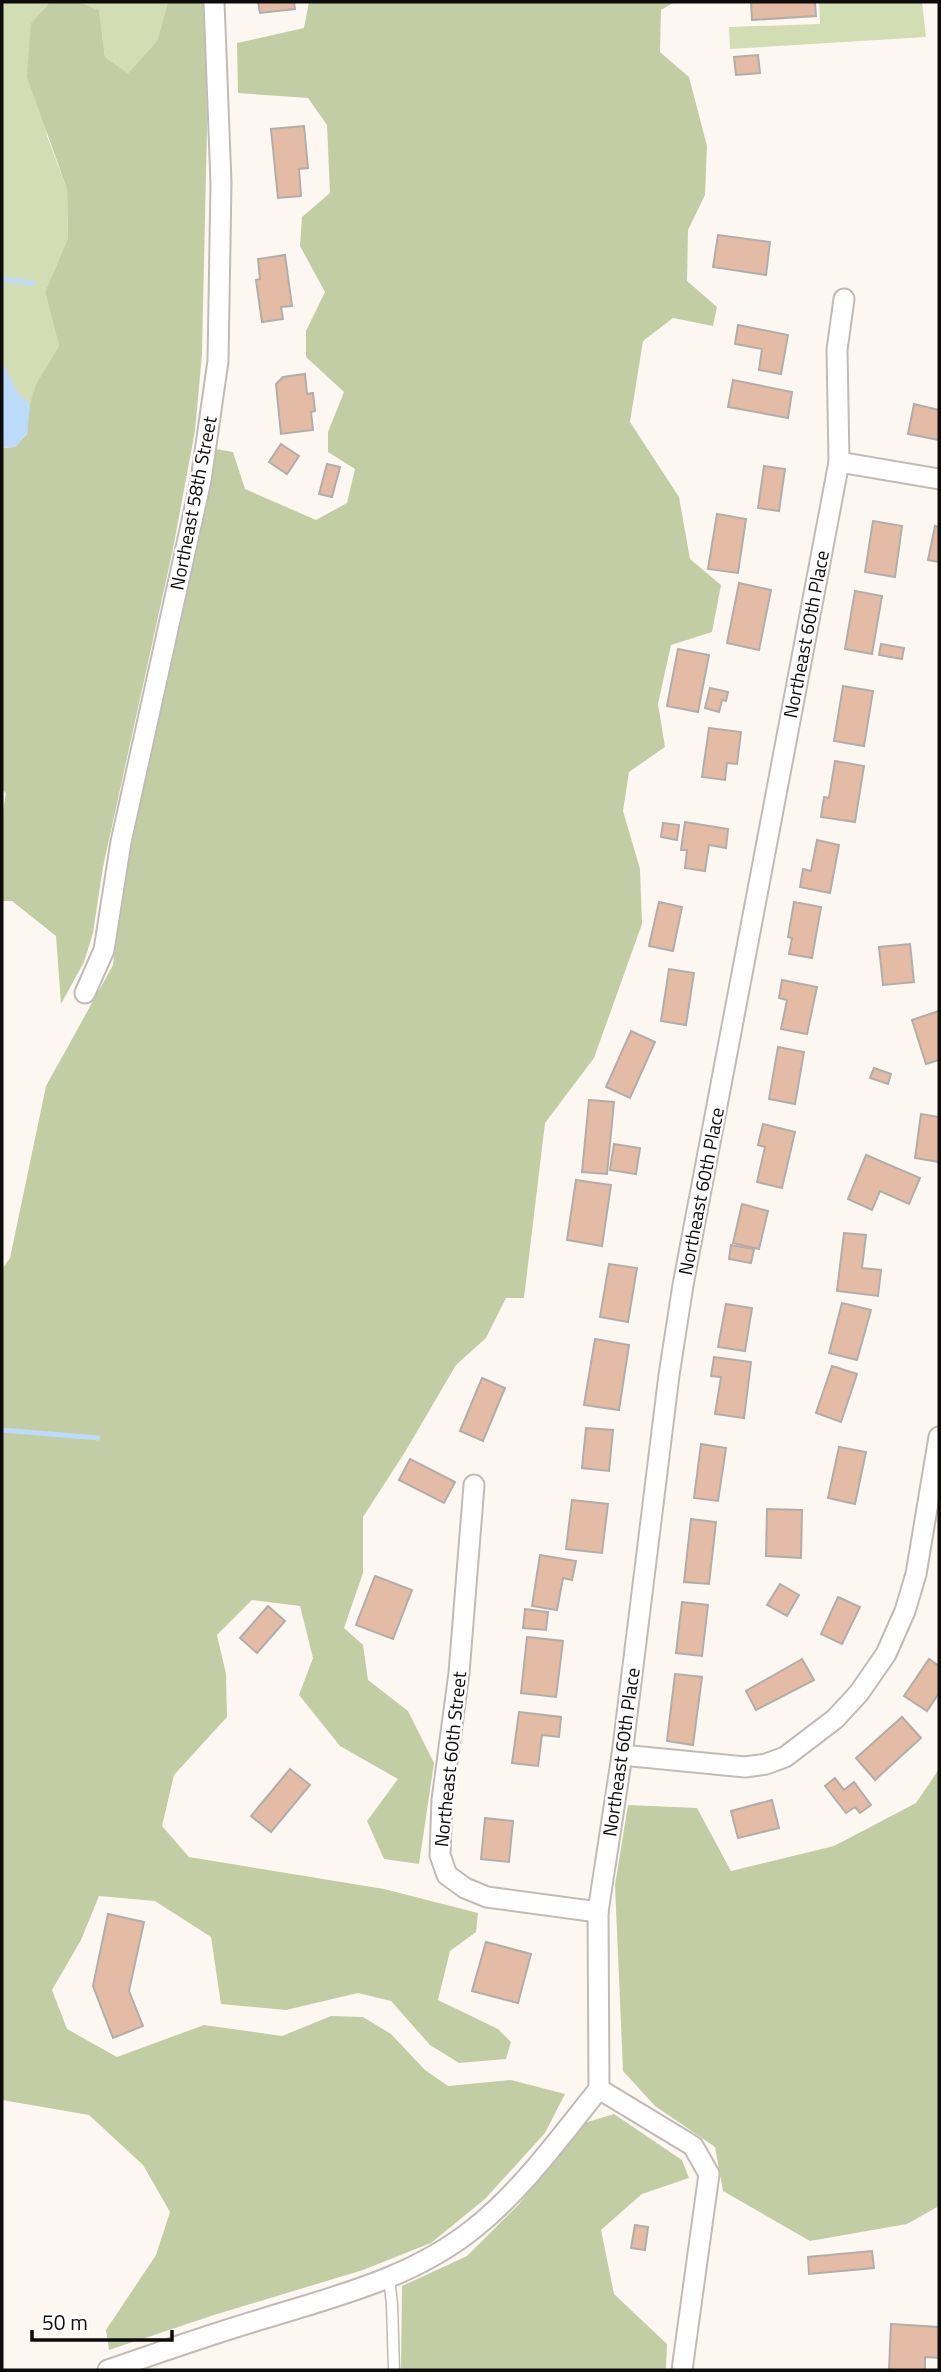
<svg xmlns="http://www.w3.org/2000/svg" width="941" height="2372" font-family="'Titillium Web',sans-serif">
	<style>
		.green { fill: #d2ddb4 }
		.forest { fill: #c3cda4 }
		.water { fill: #bcdbfb }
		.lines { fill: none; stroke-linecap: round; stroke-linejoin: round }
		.stream { stroke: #bcdbfb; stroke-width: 5 }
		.building { fill: #e4bca5; stroke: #b3ada9; stroke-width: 2 }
		.service-casing { stroke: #c1bbb6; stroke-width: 13 }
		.minor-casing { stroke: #c1bbb6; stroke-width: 23 }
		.service { stroke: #fff; stroke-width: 10 }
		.minor { stroke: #fff; stroke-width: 19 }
		.labels { text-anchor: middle; stroke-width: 5; stroke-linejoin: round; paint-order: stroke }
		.street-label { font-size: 19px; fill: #0e0c0b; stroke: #fff }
	</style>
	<rect width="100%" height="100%" fill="#fdf7f2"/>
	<!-- green -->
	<g class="green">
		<polygon points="2,2 50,2 31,23 47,136 67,189 68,238 45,292 59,346 37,382 27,434 2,448"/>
		<polygon points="80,2 168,2 157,41 128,73 105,57 99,10"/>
		<polygon points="819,2 922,2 926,37 730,49 729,27 820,24"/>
	</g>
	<!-- forest -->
	<g class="forest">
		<polygon points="50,2 80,2 99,10 105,57 128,73 157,41 168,2 203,2 206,17 207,128 202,354 195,431 173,549 103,867 93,933 84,962 61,1004 56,936 12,901 2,901 2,816 6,793 2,790 2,448 15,447 27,434 30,404 37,382 59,346 45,292 68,238 67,189 27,77 31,23"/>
		<polygon points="309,2 675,2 661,10 660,52 689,77 707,146 705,195 688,230 687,281 717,307 713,326 673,318 643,341 630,422 679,497 690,559 721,585 712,632 671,645 658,704 665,747 629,772 623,811 640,869 642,924 594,1058 545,1123 524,1298 506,1298 486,1338 456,1365 405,1452 363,1517 363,1573 344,1628 363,1645 368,1680 408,1711 434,1763 419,1864 384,1859 367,1821 398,1779 340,1746 299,1695 313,1658 300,1606 252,1600 217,1635 226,1674 227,1717 174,1775 162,1826 189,1857 384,1889 478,1913 476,1932 450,1951 438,2000 498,2029 511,2042 506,2059 459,2063 430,2045 391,2001 358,1993 286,2010 221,2004 211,1937 155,1901 99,1896 81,1940 52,1990 67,2029 117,2057 204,2025 282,2036 331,2016 363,2017 391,2034 425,2070 448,2086 511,2080 565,2094 545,2133 485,2199 431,2243 363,2270 214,2315 109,2350 106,2330 156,2255 170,2212 143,2165 89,2115 2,2100 2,1269 10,1258 46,1086 113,965 121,892 200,535 216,449 233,452 245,489 316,520 347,503 355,469 328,452 328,432 344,392 306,357 306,331 325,292 300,246 302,217 330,193 327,125 308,98 238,93 237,43 304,28"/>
		<polygon points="939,1769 939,2206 907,2224 810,2241 723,2191 715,2147 655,2106 623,2071 615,1885 628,1805 697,1808 731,1871 834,1846 916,1803"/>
		<polygon points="614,2114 682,2160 689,2178 642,2194 601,2230 614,2294 667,2344 666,2370 401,2370 402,2286 467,2256 519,2204 584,2123"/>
	</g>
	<!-- water -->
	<polygon class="water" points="2,360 17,392 30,404 27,434 15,447 2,448"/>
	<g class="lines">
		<!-- stream -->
		<g class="stream">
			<polyline points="2,279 32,283"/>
			<polyline points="2,1430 98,1438"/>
		</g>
	</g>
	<!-- building -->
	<g class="building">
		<polygon points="258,2 294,2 295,9 260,13"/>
		<polygon points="751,2 815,2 816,16 752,20"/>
		<polygon points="758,55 760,73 736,75 734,57"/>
		<polygon points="304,126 308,168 299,169 301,196 278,198 271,129"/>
		<polygon points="718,235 770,242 766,275 713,267"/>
		<polygon points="285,255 292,306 281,307 283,319 262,322 256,280 260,279 258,259"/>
		<polygon points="738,325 788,335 781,374 759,370 762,349 735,344"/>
		<polygon points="305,374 307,394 313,393 315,411 311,412 313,430 281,434 276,384 283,377"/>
		<polygon points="733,380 792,392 788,418 728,407"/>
		<polygon points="914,404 939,410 939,440 908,434"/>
		<polygon points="281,444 299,456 287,474 269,462"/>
		<polygon points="327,464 340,467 332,497 319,494"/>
		<polygon points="764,466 785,469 779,511 758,508"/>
		<polygon points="717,514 746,519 738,573 708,569"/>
		<polygon points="873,521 902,526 895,577 865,572"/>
		<polygon points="935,526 939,527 939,562 928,560"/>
		<polygon points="739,583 771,590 759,650 727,643"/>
		<polygon points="855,591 882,596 872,654 845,649"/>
		<polygon points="881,644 904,648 902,659 879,655"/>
		<polygon points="678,649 709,655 698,712 667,706"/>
		<polygon points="843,686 873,691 864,746 834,741"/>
		<polygon points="710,688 728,692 726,701 722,700 719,712 705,708"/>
		<polygon points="709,728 741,732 737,764 727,763 725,780 702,777"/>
		<polygon points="835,761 864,766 855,822 821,817 824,797 829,798"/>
		<polygon points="685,822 728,829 726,848 709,845 705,871 685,868 687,850 681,850"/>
		<polygon points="663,823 679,825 677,840 661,837"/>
		<polygon points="817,840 839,845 830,893 800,887 803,869 811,871"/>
		<polygon points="659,902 682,907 673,951 649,946"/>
		<polygon points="794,902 821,907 812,958 789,954 792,938 788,937"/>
		<polygon points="910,944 914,982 883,985 879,947"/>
		<polygon points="669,969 694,973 686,1025 661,1021"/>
		<polygon points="782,980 817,987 807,1034 781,1029 787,1000 779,998"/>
		<polygon points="939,1011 939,1060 926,1064 912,1020"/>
		<polygon points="631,1031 655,1042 630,1098 606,1087"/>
		<polygon points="778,1047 804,1052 795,1104 769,1099"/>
		<polygon points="874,1068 891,1074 888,1084 870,1078"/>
		<polygon points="589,1100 614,1102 607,1174 582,1172"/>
		<polygon points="921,1114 939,1117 939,1162 915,1158"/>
		<polygon points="763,1124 795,1132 782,1188 757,1182 765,1147 758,1145"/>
		<polygon points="614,1144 640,1148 636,1174 610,1170"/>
		<polygon points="866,1155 920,1178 909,1204 880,1191 872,1210 848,1199"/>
		<polygon points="576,1180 611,1185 602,1246 567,1240"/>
		<polygon points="742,1204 768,1211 759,1249 733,1243"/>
		<polygon points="844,1233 866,1235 862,1268 881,1270 878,1296 837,1291"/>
		<polygon points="731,1245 754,1249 751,1263 729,1259"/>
		<polygon points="609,1264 637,1268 628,1322 600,1317"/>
		<polygon points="842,1303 871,1310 857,1360 829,1353"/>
		<polygon points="726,1304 752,1308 745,1351 718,1347"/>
		<polygon points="595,1339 629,1345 619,1410 584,1405"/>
		<polygon points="714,1357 751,1362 744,1418 715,1414 721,1377 711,1376"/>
		<polygon points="832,1366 857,1374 841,1422 816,1413"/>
		<polygon points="482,1378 505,1388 483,1441 460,1431"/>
		<polygon points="586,1428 613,1430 609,1471 582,1468"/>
		<polygon points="701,1444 726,1448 718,1501 694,1498"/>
		<polygon points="839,1447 866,1452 855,1504 828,1498"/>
		<polygon points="410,1459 455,1482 444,1503 399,1480"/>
		<polygon points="572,1500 608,1504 602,1553 566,1549"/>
		<polygon points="767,1509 802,1510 801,1558 766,1556"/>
		<polygon points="691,1519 716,1522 709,1584 684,1582"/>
		<polygon points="540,1555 576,1561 572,1580 563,1578 557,1610 532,1606"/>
		<polygon points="375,1576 412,1590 393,1639 356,1625"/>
		<polygon points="780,1584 799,1595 787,1616 767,1605"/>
		<polygon points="838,1597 860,1607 842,1644 821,1634"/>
		<polygon points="682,1602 708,1605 702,1656 676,1653"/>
		<polygon points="268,1606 285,1621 257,1653 240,1638"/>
		<polygon points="525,1609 548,1612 546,1630 523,1628"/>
		<polygon points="527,1637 563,1641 556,1697 521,1693"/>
		<polygon points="802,1659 814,1680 756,1710 746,1691"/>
		<polygon points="929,1659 939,1666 939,1693 927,1711 904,1696"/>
		<polygon points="675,1674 702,1677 693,1745 667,1741"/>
		<polygon points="519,1712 561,1717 559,1737 542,1735 538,1766 512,1763"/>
		<polygon points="902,1717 921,1738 875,1780 856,1758"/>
		<polygon points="290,1769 310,1785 271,1832 251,1816"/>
		<polygon points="835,1778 844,1790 854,1782 871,1805 860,1813 855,1807 846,1813 825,1786"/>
		<polygon points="772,1800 779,1828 738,1838 731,1811"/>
		<polygon points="485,1818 513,1821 509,1862 481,1859"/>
		<polygon points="108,1914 144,1922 129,1991 143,2026 113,2038 93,1986"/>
		<polygon points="486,1942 531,1954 518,2003 472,1991"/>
		<polygon points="635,2225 648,2227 645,2250 631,2248"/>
		<polygon points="872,2251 874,2268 809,2274 808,2257"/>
		<polygon points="891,2324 939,2327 939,2358 925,2357 925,2370 889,2370"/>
	</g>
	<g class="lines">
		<defs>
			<polyline id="service" points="389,2278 392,2304 394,2370"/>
			<g id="minor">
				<polyline points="839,462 939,479"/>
				<polyline points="85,993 104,950 121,842 201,480 218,361 221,183 214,2"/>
				<polyline points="474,1485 459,1673 442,1800 440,1855 447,1875 465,1888 487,1897 598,1912"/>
				<polyline points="622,1755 745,1767 766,1764 785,1757 835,1719 859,1693 886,1654 905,1611 916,1574 939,1437"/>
				<polyline points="599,2089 598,1912 622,1755 669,1375 683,1285 839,462 837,350 844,299"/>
				<polyline points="599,2089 693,2146 709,2174 682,2370"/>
				<path d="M108,2370C158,2353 208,2335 259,2320C333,2297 410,2279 472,2230C522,2191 559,2138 599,2089"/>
			</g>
		</defs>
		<!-- service casing -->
		<use href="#service" class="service-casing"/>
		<!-- minor casing -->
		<use href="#minor" class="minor-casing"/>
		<!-- service -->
		<use href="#service" class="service"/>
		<!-- minor -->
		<use href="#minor" class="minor"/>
	</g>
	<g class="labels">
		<!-- street labels -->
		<g class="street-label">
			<text transform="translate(193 503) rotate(-79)" y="7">Northeast 58th Street</text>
			<text transform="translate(806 634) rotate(-79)" y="7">Northeast 60th Place</text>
			<text transform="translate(701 1191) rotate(-79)" y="7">Northeast 60th Place</text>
			<text transform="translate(621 1752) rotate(-82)" y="7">Northeast 60th Place</text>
			<text transform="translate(450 1759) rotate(-84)" y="7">Northeast 60th Street</text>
		</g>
	</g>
	<!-- border -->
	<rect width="941" height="2372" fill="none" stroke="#0e0c0b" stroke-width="7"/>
	<!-- scale -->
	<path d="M32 2330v10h140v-10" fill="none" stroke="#0e0c0b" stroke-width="3.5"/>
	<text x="42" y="2330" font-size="21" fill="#0e0c0b" stroke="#ffffff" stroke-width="5" paint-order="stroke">50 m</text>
</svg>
